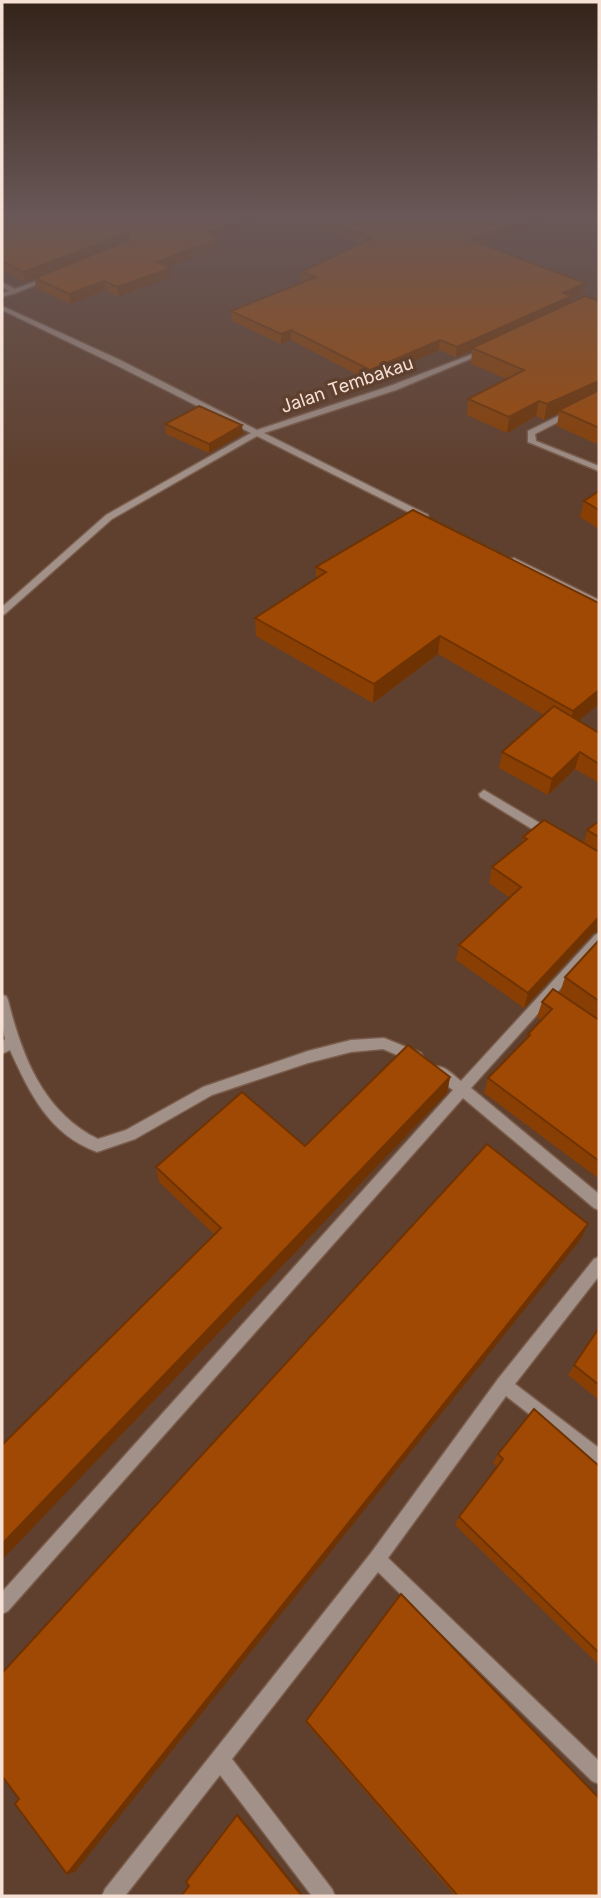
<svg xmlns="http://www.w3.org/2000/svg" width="601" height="1898" font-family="Inter,sans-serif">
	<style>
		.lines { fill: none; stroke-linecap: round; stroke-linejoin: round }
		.minor-casing { stroke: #7a5c4b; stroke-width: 3 }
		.minor { fill: #a29188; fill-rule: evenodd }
		.wall { fill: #893f03 }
		.shaded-wall { fill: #6f3303 }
		.building { fill: #9f4904; stroke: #6f3303; stroke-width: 2 }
		.labels { text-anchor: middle; stroke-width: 7; stroke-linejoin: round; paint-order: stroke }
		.far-street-label { font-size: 18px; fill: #f5e1d6; stroke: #5f3f2d }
	</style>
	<rect width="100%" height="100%" fill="#5f3f2d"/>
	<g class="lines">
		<defs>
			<g id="minor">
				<polygon points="47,277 52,278 16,293 2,297 2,293 9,291 2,287 2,282 15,289"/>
				<polygon points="2,306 120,360 257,430 390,386 483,350 489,351 396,390 264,433 428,515 428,519 422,519 257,436 112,519 5,614 2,615 2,607 106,515 251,433 114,364 2,310"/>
				<polygon points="599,396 599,401 535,434 536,441 599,466 599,471 528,442 528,431"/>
				<polygon points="514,558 599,600 599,606 511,563 511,559"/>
				<polygon points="484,790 553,831 555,834 553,837 545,837 480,797 479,794"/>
				<path d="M599,933V946L471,1088L599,1194V1210L594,1208L463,1098L8,1611L2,1614V1592L453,1090L432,1075L430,1071L432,1067C443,1063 453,1075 461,1081L595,935Z"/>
				<path d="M2,995L6,996L8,1000C22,1056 43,1112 98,1139L126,1130L203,1087L308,1051L351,1040L384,1038L421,1053L423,1057L421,1061L416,1063L383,1049L351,1052L308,1063L212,1095L135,1139L97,1152C49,1134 30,1094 10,1050L2,1054V1042L5,1039L2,1025Z"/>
				<polygon points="599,1257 599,1276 515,1384 599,1448 599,1466 593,1464 506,1396 388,1558 599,1761 599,1784 592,1781 378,1572 232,1759 332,1889 335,1896 312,1896 220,1775 125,1896 102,1896 105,1889 371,1553 498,1379 594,1259"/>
			</g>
		</defs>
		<!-- minor casing -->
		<use href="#minor" class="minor-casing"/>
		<!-- minor -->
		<use href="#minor" class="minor"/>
	</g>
	<!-- wall -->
	<g class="wall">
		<polygon points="2,216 219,238 219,248 169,267 171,268 171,277 119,297 105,290 71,304 36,288 35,278 25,282 2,270"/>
		<polygon points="289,216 557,216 483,245 583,293 571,299 570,303 599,301 599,445 557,426 559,413 544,420 536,416 507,433 467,415 468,399 507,379 471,364 472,350 456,357 439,350 369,381 291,340 281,344 232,321 231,311 303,282 301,281 301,272 360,243"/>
		<polygon points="579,216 599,216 599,225"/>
		<polygon points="165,424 243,434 209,453 166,434"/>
		<polygon points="599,491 599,529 580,517 584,501"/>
		<polygon points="316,567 599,603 579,721 599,733 599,783 575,769 548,795 499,768 502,752 544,715 438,654 373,703 256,636 255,618 316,578"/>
		<polygon points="599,821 599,931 593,933 524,1008 456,960 459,945 510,898 489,883 492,867 522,844 523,837 584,843 587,830"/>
		<polygon points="599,940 599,1179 484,1093 488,1078 526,1040 528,1034 541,1020 537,1017 542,1002 597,1019 560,993 565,977"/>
		<polygon points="450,1077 447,1093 215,1235 159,1182 156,1167 305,1146"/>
		<polygon points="599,1328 599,1400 568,1375"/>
		<polygon points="498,1454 599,1466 599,1665 455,1525 459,1517 497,1467 493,1463"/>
		<polygon points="306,1721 599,1896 455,1896 306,1723"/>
	</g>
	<!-- shaded-wall -->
	<g class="shaded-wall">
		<polygon points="251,216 276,216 219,238 219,248 158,271 157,262 207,233"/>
		<polygon points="534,216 557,216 470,250 471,240"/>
		<polygon points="128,233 129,243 25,282 23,272"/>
		<polygon points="171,268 171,277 119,297 117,287"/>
		<polygon points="104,281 105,290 71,304 69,294"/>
		<polygon points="585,283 583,293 571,299 570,306 472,348 472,350 456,357 457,347"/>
		<polygon points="291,330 291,340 281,344 281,334"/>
		<polygon points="440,340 439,350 369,381 370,370"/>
		<polygon points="599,381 599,395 559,410 559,413 544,420 547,404"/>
		<polygon points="539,401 536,416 507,433 509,417"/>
		<polygon points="242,425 243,434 209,453 209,444"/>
		<polygon points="440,636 438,654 373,703 374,684"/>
		<polygon points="599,690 599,704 569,729 573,711"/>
		<polygon points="580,752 575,769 548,795 552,779"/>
		<polygon points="599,917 599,931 593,933 524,1008 528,993"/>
		<polygon points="450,1077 447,1093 2,1560 2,1544"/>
		<polygon points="588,1224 581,1239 75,1872 67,1874"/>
		<polygon points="237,1815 239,1815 304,1896 302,1896"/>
	</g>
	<!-- building -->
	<g class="building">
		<polygon points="2,216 251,216 207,233 219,238 157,262 171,268 117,287 104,281 69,294 35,278 129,240 128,233 23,272 2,261"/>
		<polygon points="314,216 534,216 471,240 585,283 563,293 572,296 457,347 440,340 370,370 291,330 281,334 231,311 316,277 301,272 372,238"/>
		<polygon points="585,296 599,301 599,381 547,404 539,401 509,417 468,399 524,370 472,348"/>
		<polygon points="599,390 599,428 559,410"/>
		<polygon points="199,406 242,425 209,444 165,424"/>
		<polygon points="599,491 599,510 584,501"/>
		<polygon points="413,510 599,603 599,690 573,711 440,636 374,684 255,618 326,572 316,567"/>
		<polygon points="554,706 599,733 599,764 580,752 552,779 502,752"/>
		<polygon points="544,820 599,852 599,917 528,993 459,945 521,887 492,867 527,839 523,837"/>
		<polygon points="599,821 599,837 587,830"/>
		<polygon points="599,940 599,1001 565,977"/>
		<polygon points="553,989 599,1020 599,1161 488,1078 530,1035 528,1034 552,1009 542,1002"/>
		<polygon points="408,1045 450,1077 2,1544 2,1445 221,1228 156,1167 242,1092 305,1146"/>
		<polygon points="487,1144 588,1224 67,1874 15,1804 19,1799 2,1776 2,1673"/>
		<polygon points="599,1328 599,1385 574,1365"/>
		<polygon points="534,1409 599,1466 599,1653 459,1517 503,1459 498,1454"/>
		<polygon points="401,1594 599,1798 599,1896 458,1896 306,1721"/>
		<polygon points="237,1815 302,1896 181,1896 189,1886 186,1882"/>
	</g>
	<!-- sky -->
	<linearGradient id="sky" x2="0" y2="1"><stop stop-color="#342319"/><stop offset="0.45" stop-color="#695857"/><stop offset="1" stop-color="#695857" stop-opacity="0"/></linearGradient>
	<rect width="601" height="482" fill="url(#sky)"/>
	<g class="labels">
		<!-- far-street labels -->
		<g class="far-street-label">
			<text transform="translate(347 385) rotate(-19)" y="6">Jalan Tembakau</text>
		</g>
	</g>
	<!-- border -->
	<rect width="601" height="1898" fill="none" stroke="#f5e1d6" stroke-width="7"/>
</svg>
